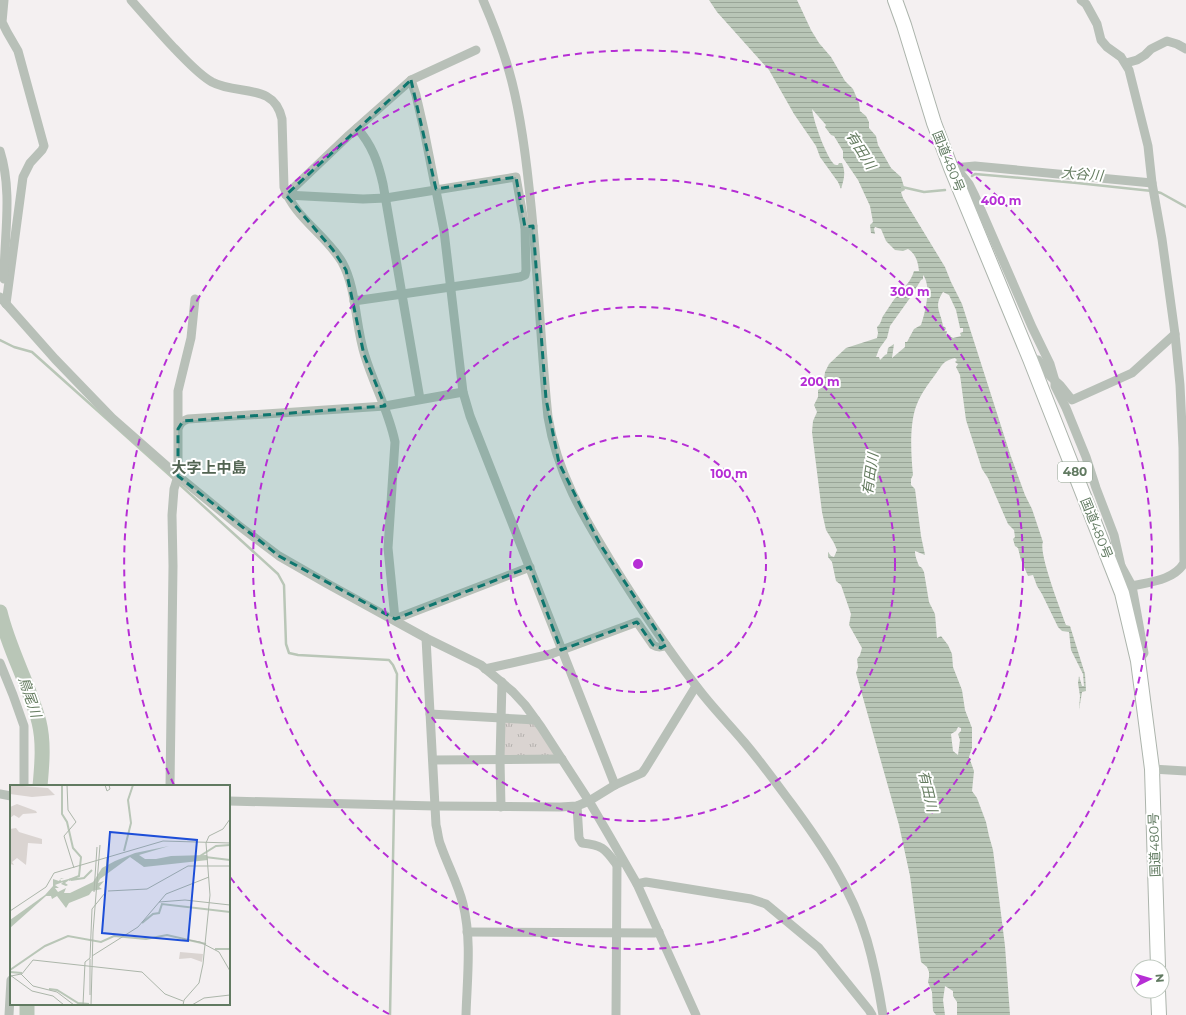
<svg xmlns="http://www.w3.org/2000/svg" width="1186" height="1015" font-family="Montserrat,'Noto Sans JP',sans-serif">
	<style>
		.park { fill: url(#park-tufts) }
		.water { fill: url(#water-rules); fill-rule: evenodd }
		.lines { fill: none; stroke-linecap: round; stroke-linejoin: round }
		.stream { stroke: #b9c6b7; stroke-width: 2.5 }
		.river { stroke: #b9c6b7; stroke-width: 15 }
		.highway-casing { stroke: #acb4ac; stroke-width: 16 }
		.minor { stroke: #b8c0b8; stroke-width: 9 }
		.highway { stroke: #fff; stroke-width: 14 }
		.marked { fill: #0f766e; fill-opacity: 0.2; stroke: #0f766e; stroke-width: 3; stroke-dasharray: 8 5; stroke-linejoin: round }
		.ring { fill: none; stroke: #b62ed5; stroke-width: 2; stroke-dasharray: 7 5 }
		.labels { text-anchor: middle; stroke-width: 4; stroke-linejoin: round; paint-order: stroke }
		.shield { fill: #fff; stroke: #90a290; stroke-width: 1 }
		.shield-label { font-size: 12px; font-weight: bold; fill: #617a61 }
		.street-label { font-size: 13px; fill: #617a61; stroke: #fff }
		.water-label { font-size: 14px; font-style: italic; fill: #657c60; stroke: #fff }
		.quarter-label { font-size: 15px; font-weight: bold; fill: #526452; stroke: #fff }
		.inset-river { fill: none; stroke: #b9c6b7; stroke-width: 2 }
		.inset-road { fill: none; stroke: #acb6aa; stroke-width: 1 }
		.view { fill: #1d4ed8; fill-opacity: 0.15; stroke: #1d4ed8; stroke-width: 2 }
		.inset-edge { fill: none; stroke: #617a61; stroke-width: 2 }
		.centre { fill: #b62ed5; stroke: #fff; stroke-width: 2 }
		.ring-label { font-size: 12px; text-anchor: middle; font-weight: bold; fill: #b62ed5; stroke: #fff; stroke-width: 4; stroke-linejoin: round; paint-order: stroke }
	</style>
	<defs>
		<pattern id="park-tufts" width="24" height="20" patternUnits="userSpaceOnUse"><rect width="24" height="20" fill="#dad4d1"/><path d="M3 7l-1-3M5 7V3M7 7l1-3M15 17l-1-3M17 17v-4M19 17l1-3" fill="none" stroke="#b4b1ad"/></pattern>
		<pattern id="water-rules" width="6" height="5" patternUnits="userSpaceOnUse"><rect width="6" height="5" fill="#b9c6b7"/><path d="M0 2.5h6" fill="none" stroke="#9aa698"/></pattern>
	</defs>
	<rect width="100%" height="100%" fill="#f4f0f1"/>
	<!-- park -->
	<polygon class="park" points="504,721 534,723 557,757 504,758"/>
	<!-- water -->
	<path class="water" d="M709,0H797L811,30L819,43L831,57L845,81L853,89L859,103L860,111L866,116L869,122V128L876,136L878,145L891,168L901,177L905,190L901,192L903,198L945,267L951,282L962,304L1010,454L1025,495L1032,509L1043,542C1038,552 1061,611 1066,625L1070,626L1085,674L1086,691L1082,692L1079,710L1080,696L1078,683L1079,676L1082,686H1084L1083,674L1071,650L1069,632L1062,631L1058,627L1042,594L1037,586L1033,575L1028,576L1021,560L1018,548L1015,546L1013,539L1015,537L1014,530L1008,524L988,478L982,469L966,420L960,375L956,367L958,364L955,362L957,360L955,358C942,361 942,366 935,375C928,384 921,394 917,404C909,423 911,455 913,475L911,479V485L915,489L921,536L925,555L915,551C915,557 917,560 919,566L922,568L924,572L929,602L935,614L937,638L941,636L948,645L952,654L953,667L962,690L965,710L972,728V748L969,757L974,771L972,791L977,798L986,822L989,836L993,850L1005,946L1010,1015H957V1002L953,996V991L945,986L943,1000L945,1015H936L933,1011L932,992L928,982L929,977V972L927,967L921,962L910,876L899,825L856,673L858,667L857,659L860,655L862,648L849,625L851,614L841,585L836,581L832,562L828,557V552L831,556L834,557L837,550L834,543L826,530L822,512L812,432L813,421L817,412L814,405L818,397V390L823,387L825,372L829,364L846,348L877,338L878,333L877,327C881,324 881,320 883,316C888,309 895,297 900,292C906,285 911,281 914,271H919C918,262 916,254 908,249L903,251L895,250L886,241L881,229L875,227L874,229L875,234L871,233L870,225L873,222L870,206L858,180L843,158V151L834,136L831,135L825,127L826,125L812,109C814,123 825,153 833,163C834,165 836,165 838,165L839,163H842C846,173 844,179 841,189L838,182L820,157L816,146L794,114L769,70L717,12ZM923,275C932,286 925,313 921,325L914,329L907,342H905V347L892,358L894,344L888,348L887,354L885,355L880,360L879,357H876L879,349L887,338L890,326L910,298L921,280L923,279ZM943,292L949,295L956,310L960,328H963V332L960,333L961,336L953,338L951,337L950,335L946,336L947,331H945L946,328L943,326C941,312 933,307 943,292ZM958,727L961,728V731L958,734L960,740L958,755L953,751L951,734L956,731Z"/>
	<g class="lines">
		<!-- stream -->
		<g class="stream">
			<polyline points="972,176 975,174 1077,183 1152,191"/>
			<polyline points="902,187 924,192 945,190"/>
			<polyline points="1157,192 1161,193 1186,207"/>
			<polyline points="0,340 14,347 32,352 175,480"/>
			<polyline points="178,483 278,574 284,585 286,644 289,653 298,655 389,660 393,665 397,674 394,803"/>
			<polyline points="390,1015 394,808"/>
		</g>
		<!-- river -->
		<g class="river">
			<path d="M0,612C9,650 29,684 39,722C44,742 42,765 40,786"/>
			<polyline points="27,1015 27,1004"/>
		</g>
		<defs>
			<g id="highway">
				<polyline points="895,0 904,25 934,123 951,168 1030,359 1122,593 1138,661 1152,769 1158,967"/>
				<polyline points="1158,991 1159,1015"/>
			</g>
		</defs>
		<!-- highway casing -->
		<use href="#highway" class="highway-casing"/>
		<!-- minor -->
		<g class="minor">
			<polyline points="4,0 2,22 7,32 18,51 44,146 42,150 30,163 23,177 6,304"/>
			<path d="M131,0C145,16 159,32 174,48C186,60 198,74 212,82C238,96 274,82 282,119L284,187C294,217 326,235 342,262C357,289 355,326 365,356C374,385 389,412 395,442L388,548L395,619"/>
			<path d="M483,0C493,23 502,47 509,71C520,109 525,149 529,187C538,264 540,341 548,417C557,473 583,516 612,563C638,605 666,647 697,687C711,706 729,724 744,742C761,762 776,783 791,803C822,845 852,889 867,940C874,964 879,990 883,1015"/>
			<path d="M1081,0L1086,4L1097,24L1101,40L1107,47L1121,57L1129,70L1148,146L1152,183L1162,239L1175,334L1180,385L1183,448L1184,563C1174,580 1150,582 1132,586L1121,566L1112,565"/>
			<polyline points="1126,63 1137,60 1145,55 1151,49 1167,41 1177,44 1186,49"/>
			<polyline points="411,80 416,95 424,130 444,231 463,392 470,416 615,785"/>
			<path d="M357,128C372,145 378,162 383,184L420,399"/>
			<path d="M0,151C13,192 4,236 4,279"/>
			<polyline points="953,168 975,166 1152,183"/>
			<polyline points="956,168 969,184 975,196 1032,327 1050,364 1055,381 1055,386 1066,408 1086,457 1096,488 1114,535 1121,566"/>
			<polyline points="286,195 363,199 386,198 516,177 525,227 533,226"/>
			<polyline points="286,195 349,135 411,80 476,50"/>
			<polyline points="0,297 55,359 112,418 178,476 238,525 279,556 326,583 426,638 481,665 513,692 525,705 541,727 589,801 610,837 637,884 696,1015"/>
			<polyline points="354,301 520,277 525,275 526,270 525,227"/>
			<polyline points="1030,359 1038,360 1051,377 1060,385 1072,400 1132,373 1175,334"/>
			<polyline points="178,427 178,391 191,338 195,299"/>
			<polyline points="1132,586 1144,653 1138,661"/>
			<polyline points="395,619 530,567"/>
			<path d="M426,638L436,825C438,832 438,840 441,846C448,866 458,884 463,904C472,940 467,979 466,1015"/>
			<polyline points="0,663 13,695 24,726 24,786"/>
			<path d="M485,669L551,654L637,622L653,645C658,648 661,648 666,645"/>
			<polyline points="430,714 536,720"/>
			<polyline points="433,760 562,759"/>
			<polyline points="1152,769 1186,771"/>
			<path d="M170,786L173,566L172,515L174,489L178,476V429C180,423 182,421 188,419L385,406L463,392"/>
			<polyline points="0,794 11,796"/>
			<polyline points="229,801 435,806 560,807 577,806 589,801 615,785 642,773 645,769 696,686"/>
			<path d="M577,806L579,838L582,843C603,845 605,849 617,865L621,861"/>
			<polyline points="501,807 500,760 502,682"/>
			<polyline points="637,884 646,882 751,899 766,904 819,948 869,1010 872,1015"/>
			<polyline points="467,932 654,933 659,932"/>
			<polyline points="9,1015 11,980"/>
			<polyline points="616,1015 617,865"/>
		</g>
		<!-- highway -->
		<use href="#highway" class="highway"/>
	</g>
	<!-- marked area -->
	<path class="marked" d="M411,80L436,189L516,177L525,227L533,226L546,399L559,463L600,544L666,645L661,648L653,645L637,622L561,650L530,567L395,619L279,556L178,476V429L183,421L385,406L364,355L346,270L333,250L286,195Z"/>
	<!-- distance rings -->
	<g class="ring">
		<circle cx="638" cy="564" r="128"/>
		<circle cx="638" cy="564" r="257"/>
		<circle cx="638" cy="564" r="385"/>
		<path d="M389 1014A514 514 0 0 1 230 877M174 785A514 514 0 1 1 887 1014"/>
	</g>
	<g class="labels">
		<!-- shield labels -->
		<rect class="shield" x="1058" y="462" width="34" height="20" rx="3"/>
		<g class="shield-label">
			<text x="1075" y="476">480</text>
		</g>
		<!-- street labels -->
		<g class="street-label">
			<text transform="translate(949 161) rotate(68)" y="5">国道480号</text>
			<text transform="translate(1097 528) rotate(68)" y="5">国道480号</text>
			<text transform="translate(1154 845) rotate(-92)" y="5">国道480号</text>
		</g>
		<!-- water labels -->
		<g class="water-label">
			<text transform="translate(861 150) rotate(58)" y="5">有田川</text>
			<text transform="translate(1082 174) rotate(5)" y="5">大谷川</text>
			<text transform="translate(870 474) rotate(-82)" y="5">有田川</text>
			<text transform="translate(30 697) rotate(71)" y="5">鳥尾川</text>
			<text transform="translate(928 791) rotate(77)" y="5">有田川</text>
		</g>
		<!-- quarter labels -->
		<g class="quarter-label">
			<text x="209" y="473">大字上中島</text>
		</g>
	</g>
	<!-- overview -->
	<g transform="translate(10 785)">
		<rect width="220" height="220" fill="#f4f0f1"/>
		<path d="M0,0L38,3L45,10L22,12L0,9ZM7,19L26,26L27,28L13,29L9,33L4,30L0,33V22ZM6,43L9,47L32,54V59L18,58L16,80L7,73L2,77L4,80L0,79V44Z" fill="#dad4d1"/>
		<path d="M170,167L193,169L192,177L181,173L169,174Z" fill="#dad4d1"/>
		<path d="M159,61L129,70L135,74H146L161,71L197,70L198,75L134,82L120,72L90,94L88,98L94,96L89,102L92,104L82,106L79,110L59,118L56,123L47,111L42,114L41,111H36L0,143V135L35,110L43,101V94L49,96L51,93H54L50,94L51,96L62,93L55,98L58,100L56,101L51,99L53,97L45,100L49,103H45L48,107L56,103L54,108H60L83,97L92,83L105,76L125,68Z" fill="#b9c6b7"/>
		<path class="inset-river" d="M52,0V29L57,37L63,63L71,72L69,91L59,95M114,66L121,38L118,15L123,0M190,71L206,61L220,60M195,72L220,75M61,95L74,93L82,85M132,138L143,129L149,128L152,119L220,127M205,164H220M0,185L35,161L58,151L91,157L104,151L136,154L157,150L196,159M0,187L12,188M39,204L47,205L68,218L79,219"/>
		<path class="inset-road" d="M57,0L58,25L66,37L54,51L64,83M95,0L97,6L100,4L99,0M196,58L199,51L213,44L220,34M98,106L137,104L178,81H220M84,107L87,62M149,117L175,115L220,120M0,126L36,102L44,88L153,56L220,58M172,154L190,157L209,167L220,186M82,171L128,142L156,109L199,92M0,190L22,206L43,211L54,220M11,190L23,175L132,187L155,209L173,216M1,191L11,189L23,201L47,207L64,220M80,210V174M73,220L75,177L80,173L82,124L95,108L97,72M81,220L83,147L90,60M173,220L174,215L189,198L193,179L200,110L196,58M182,220L194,213L220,210"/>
		<path class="view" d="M100,47L187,55L178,156L92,148Z"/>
		<rect width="220" height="220" class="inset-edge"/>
	</g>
	<circle cx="638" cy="564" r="6" class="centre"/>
	<g class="ring-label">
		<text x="1001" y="205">400 m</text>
		<text x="910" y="296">300 m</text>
		<text x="820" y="386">200 m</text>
		<text x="729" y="478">100 m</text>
	</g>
	<!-- north arrow -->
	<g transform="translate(1150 979) rotate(85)"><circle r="19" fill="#ffffff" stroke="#c0cac0"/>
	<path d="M0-3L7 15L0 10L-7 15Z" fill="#b62ed5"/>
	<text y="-6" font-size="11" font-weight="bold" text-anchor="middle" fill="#617a61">N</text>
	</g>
</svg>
